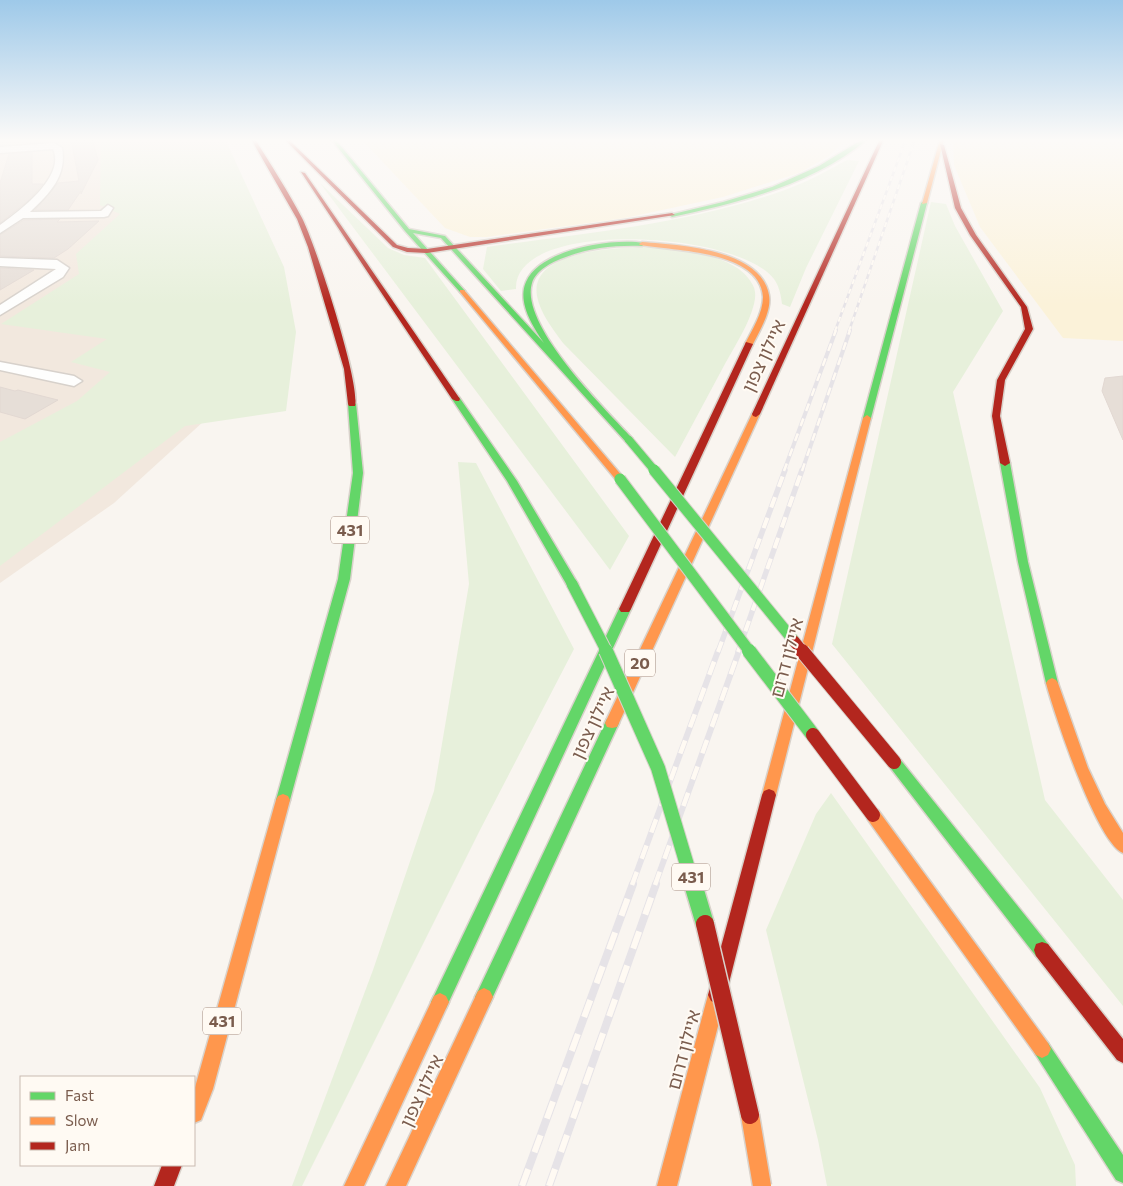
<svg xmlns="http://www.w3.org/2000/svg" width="1123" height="1186" font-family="Commissioner,'Noto Sans Hebrew',sans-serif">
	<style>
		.residential { fill: #f2e8de }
		.green { fill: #e7f0db }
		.sand { fill: #fbf2d9 }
		.building { fill: #e6ded7; stroke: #e2d8d2 }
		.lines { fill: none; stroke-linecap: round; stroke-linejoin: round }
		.street-casing { stroke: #d7d1cb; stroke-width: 3 }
		.fast-casing { stroke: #d9d2cb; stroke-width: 3 }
		.slow-casing { stroke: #d9d2cb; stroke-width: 3 }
		.jam-casing { stroke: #d9d2cb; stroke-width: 3 }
		.street { fill: #fefefd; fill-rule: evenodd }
		.fast { fill: #63d668; fill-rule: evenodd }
		.slow { fill: #ff974d; fill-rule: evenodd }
		.jam { fill: #b3261e; fill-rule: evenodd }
		.rail-far4-casing { stroke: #e6e3e7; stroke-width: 2.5 }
		.rail-far3-casing { stroke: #e6e3e7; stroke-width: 4 }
		.rail-far2-casing { stroke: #e6e3e7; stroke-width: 5.5 }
		.rail-far1-casing { stroke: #e6e3e7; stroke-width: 6 }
		.rail-casing { stroke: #e6e3e7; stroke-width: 8 }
		.rail-far4 { stroke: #fffaf3; stroke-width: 2; stroke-dasharray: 5; stroke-linecap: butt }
		.rail-far3 { stroke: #fffaf3; stroke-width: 2.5; stroke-dasharray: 8; stroke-linecap: butt }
		.rail-far2 { stroke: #fffaf3; stroke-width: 4; stroke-dasharray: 11; stroke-linecap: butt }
		.rail-far1 { stroke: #fffaf3; stroke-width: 4.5; stroke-dasharray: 14; stroke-linecap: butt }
		.rail { stroke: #fffaf3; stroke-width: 6; stroke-dasharray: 18; stroke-linecap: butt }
		.fast-bridge-far3-casing { stroke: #d9d2cb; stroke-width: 10; stroke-linecap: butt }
		.fast-bridge-far2-casing { stroke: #d9d2cb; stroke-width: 13; stroke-linecap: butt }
		.fast-bridge-far1-casing { stroke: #d9d2cb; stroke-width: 16; stroke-linecap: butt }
		.fast-bridge-casing { stroke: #d9d2cb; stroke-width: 21; stroke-linecap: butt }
		.slow-bridge-casing { stroke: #d9d2cb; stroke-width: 21; stroke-linecap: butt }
		.jam-bridge-far2-casing { stroke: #d9d2cb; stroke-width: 13; stroke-linecap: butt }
		.jam-bridge-far1-casing { stroke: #d9d2cb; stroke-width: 16; stroke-linecap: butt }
		.jam-bridge-casing { stroke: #d9d2cb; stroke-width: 21; stroke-linecap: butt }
		.fast-bridge-far3 { stroke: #63d668; stroke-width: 8 }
		.fast-bridge-far2 { stroke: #63d668; stroke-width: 11 }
		.fast-bridge-far1 { stroke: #63d668; stroke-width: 14 }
		.fast-bridge { stroke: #63d668; stroke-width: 18 }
		.slow-bridge { stroke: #ff974d; stroke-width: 18 }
		.jam-bridge-far2 { stroke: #b3261e; stroke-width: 11 }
		.jam-bridge-far1 { stroke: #b3261e; stroke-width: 14 }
		.jam-bridge { stroke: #b3261e; stroke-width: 18 }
		.labels { text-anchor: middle; stroke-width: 4; stroke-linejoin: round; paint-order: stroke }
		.shield { fill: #fffaf3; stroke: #a28b7f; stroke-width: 1 }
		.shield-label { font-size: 16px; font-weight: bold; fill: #7a5c4d }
		.street-label { font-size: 18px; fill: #7a5c4d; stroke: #fffaf3 }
	</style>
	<rect width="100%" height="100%" fill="#f9f5f0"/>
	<!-- residential -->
	<polygon class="residential" points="0,139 220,139 238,390 114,503 0,583"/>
	<!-- green -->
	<g class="green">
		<polygon points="101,139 225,139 284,267 296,332 286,411 185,426 0,566 0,442 77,401 110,372 71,362 107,339 1,324 79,274 76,254 120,214 100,205"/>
		<path d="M847,160L859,161L806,268L790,307L782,304C781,295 779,286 774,279C738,231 513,218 516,289L501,291L483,269L487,247C586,233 690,224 785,190C807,182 827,171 847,160Z"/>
		<polygon points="320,183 388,248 404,255 425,258 629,536 610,570"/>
		<polygon points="931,202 946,204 955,226 1003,311 953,392 1045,800 1123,900 1123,1006 832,644"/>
		<path d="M642,247C673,249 733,252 751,282C756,289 756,296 754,304C749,324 736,344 726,362C709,394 692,425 675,457L563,343C553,329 540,313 537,296C529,251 614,248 642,247Z"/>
		<polygon points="458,462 476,463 574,649 480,830 302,1186 292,1186 373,970 434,791 469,584"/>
		<polygon points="831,793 1040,1088 1075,1165 1076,1186 827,1186 818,1140 766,930 816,814"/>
	</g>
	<!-- sand -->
	<g class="sand">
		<polygon points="361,139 846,139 829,156 799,173 723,197 625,218 487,237 470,237 445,228"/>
		<polygon points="953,139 1123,139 1123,341 1063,338 980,227 954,165"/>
	</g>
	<!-- building -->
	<g class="building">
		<polygon points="71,139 92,139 98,160 81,194 81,191 68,210 35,210 58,183 79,181"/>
		<polygon points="32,152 32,184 43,184 28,201 0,223 0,183 9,154"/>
		<polygon points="60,219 57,222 99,221 68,249 54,258 0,256 0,235 24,220"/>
		<polygon points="0,268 34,270 0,290"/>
		<polygon points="1123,376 1123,440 1102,391 1105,378"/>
		<polygon points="0,387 15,391 18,390 58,400 25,419 0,412"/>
	</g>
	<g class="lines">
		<defs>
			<g id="street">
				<path d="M54,143L62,148C67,176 50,193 30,212L101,211L108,205L113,208L108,216L104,217L23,218L0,233V225C20,211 66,176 53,149L0,153V147Z"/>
				<polygon points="0,258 57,260 69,268 63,277 0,315 0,305 56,269 0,266"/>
				<polygon points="0,362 74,376 82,381 74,386 0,370"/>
			</g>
			<g id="fast">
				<path d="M331,139H335L409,229L445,236L544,343C533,327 517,302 526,282C540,249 612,238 644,243L645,244L642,246C615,245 588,248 563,258C552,262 536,270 532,283C519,325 605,409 632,438V442H626L441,238L413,233L465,291L460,292L405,231Z"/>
				<path d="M863,139H868C814,184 739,203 672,217L669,215L723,202L772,187L819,166Z"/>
				<polygon points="924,201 927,203 871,418 870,420 864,420 863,418 921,203"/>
				<polygon points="453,397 459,397 517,481 578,584 576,587 568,587 507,481 452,399"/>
				<polygon points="352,401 356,404 363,473 350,579 290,800 288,804 283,806 278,804 276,800 338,579 353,473 348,404"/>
				<polygon points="1005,460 1010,463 1028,562 1058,683 1056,686 1052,688 1048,686 1046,683 1018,562 1000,463"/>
				<polygon points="625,605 631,609 446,1008 440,1011 434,1008 431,1002 434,996 619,609"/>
				<polygon points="612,718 617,719 619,723 490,1003 484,1006 478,1003 475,997 478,991 605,723 607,719"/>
				<polygon points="894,756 899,758 1048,944 1050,950 1048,956 1042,958 1036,956 889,766 887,762 889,758"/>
				<polygon points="1042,1040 1048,1043 1123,1155 1123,1183 1116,1180 1036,1055 1033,1049 1036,1043"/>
			</g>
			<g id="slow">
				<polygon points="940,139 944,139 927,203 922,204"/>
				<path d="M642,242C679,245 761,249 769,295C772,311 759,332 752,346L745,344C752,330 763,313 763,297C760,250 673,251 640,245L639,244Z"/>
				<polygon points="460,290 464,290 623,477 623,481 617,481 460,292"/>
				<polygon points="756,411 760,414 619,723 617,727 612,728 607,727 605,723 752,414"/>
				<polygon points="867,415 871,418 776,795 774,799 769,801 764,799 762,795 863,418"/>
				<path d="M1052,678L1056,680L1058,683L1088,768L1105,804L1123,833V853C1097,843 1054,713 1046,683L1048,680Z"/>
				<polygon points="283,794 288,796 290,800 213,1089 201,1120 194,1123 194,1091 276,800 278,796"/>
				<polygon points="873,809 878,810 1048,1043 1051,1049 1048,1055 1042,1058 1036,1055 868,820 866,815 868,810"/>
				<polygon points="717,986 723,989 726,995 677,1186 657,1186 708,995 711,989"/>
				<polygon points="484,988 490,991 493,997 406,1186 386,1186 478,991"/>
				<polygon points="440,993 446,996 449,1002 364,1186 344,1186 434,996"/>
			</g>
			<g id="jam">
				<path d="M251,139H255C271,165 288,191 302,218C315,243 361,384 355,406H349L348,404L344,369L308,247L297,219Z"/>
				<polygon points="284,139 288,139 397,245 408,248 427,249 672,213 675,215 427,253 407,252 393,247"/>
				<polygon points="880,139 884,139 760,414 756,417 753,416 752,414"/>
				<polygon points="940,144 944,145 961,208 976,235 1027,307 1033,329 1005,380 1000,416 1010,463 1005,466 1000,463 992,416 997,380 1025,329 1021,307 970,235 955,208"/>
				<polygon points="301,172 305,173 460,399 459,401 456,401 452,399"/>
				<polygon points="746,342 753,344 631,609 629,612 621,612 619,609"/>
				<polygon points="769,789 774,791 776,795 726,995 723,1001 717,1004 711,1001 708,995 762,795 764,791"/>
				<polygon points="1042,942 1048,944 1123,1039 1123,1063 1117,1060 1036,956 1034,950 1036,944"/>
				<polygon points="162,1165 182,1165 174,1186 154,1186"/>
			</g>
		</defs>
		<!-- street casing -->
		<use href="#street" class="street-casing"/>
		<!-- fast casing -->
		<use href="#fast" class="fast-casing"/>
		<!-- slow casing -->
		<use href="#slow" class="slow-casing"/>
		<!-- jam casing -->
		<use href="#jam" class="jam-casing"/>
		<!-- street -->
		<use href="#street" class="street"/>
		<!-- fast -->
		<use href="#fast" class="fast"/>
		<!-- slow -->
		<use href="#slow" class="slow"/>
		<!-- jam -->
		<use href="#jam" class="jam"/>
		<defs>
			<g id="rail-far4">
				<polyline points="835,331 906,139"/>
				<polyline points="849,331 915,139"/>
			</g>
			<g id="rail-far3">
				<polyline points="784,471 836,330"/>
				<polyline points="802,471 850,330"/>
			</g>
			<g id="rail-far2">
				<polyline points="718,652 785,470"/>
				<polyline points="738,652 802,470"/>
			</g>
			<g id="rail-far1">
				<polyline points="632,885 718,651"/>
				<polyline points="655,885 739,651"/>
			</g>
			<g id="rail">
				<polyline points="522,1186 633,884"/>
				<polyline points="549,1186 656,884"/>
			</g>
		</defs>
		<!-- rail-far4 casing -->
		<use href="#rail-far4" class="rail-far4-casing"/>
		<!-- rail-far3 casing -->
		<use href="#rail-far3" class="rail-far3-casing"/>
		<!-- rail-far2 casing -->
		<use href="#rail-far2" class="rail-far2-casing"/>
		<!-- rail-far1 casing -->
		<use href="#rail-far1" class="rail-far1-casing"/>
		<!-- rail casing -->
		<use href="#rail" class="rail-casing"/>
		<!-- rail-far4 -->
		<use href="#rail-far4" class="rail-far4"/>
		<!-- rail-far3 -->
		<use href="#rail-far3" class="rail-far3"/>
		<!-- rail-far2 -->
		<use href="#rail-far2" class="rail-far2"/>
		<!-- rail-far1 -->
		<use href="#rail-far1" class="rail-far1"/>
		<!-- rail -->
		<use href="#rail" class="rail"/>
		<defs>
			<polyline id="fast-bridge-far3" points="629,440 655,471"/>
			<g id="fast-bridge-far2">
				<polyline points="654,470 794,641"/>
				<polyline points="620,479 750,652"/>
				<polyline points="572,584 607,652"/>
			</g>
			<g id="fast-bridge-far1">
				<polyline points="606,651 658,768 693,885"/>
				<polyline points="749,651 813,735"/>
			</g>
			<polyline id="fast-bridge" points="693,884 705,924"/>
			<polyline id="slow-bridge" points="750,1115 762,1186"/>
			<polyline id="jam-bridge-far2" points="794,641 803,652"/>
			<g id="jam-bridge-far1">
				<polyline points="802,651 894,762"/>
				<polyline points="813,735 873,815"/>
			</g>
			<polyline id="jam-bridge" points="705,924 750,1115"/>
		</defs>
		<!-- fast-bridge-far3 casing -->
		<use href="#fast-bridge-far3" class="fast-bridge-far3-casing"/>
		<!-- fast-bridge-far2 casing -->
		<use href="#fast-bridge-far2" class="fast-bridge-far2-casing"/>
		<!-- fast-bridge-far1 casing -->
		<use href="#fast-bridge-far1" class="fast-bridge-far1-casing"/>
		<!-- fast-bridge casing -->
		<use href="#fast-bridge" class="fast-bridge-casing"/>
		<!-- slow-bridge casing -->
		<use href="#slow-bridge" class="slow-bridge-casing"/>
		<!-- jam-bridge-far2 casing -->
		<use href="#jam-bridge-far2" class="jam-bridge-far2-casing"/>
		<!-- jam-bridge-far1 casing -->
		<use href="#jam-bridge-far1" class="jam-bridge-far1-casing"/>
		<!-- jam-bridge casing -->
		<use href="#jam-bridge" class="jam-bridge-casing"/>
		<!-- fast-bridge-far3 -->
		<use href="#fast-bridge-far3" class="fast-bridge-far3"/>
		<!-- fast-bridge-far2 -->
		<use href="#fast-bridge-far2" class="fast-bridge-far2"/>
		<!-- fast-bridge-far1 -->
		<use href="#fast-bridge-far1" class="fast-bridge-far1"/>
		<!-- fast-bridge -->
		<use href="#fast-bridge" class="fast-bridge"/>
		<!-- slow-bridge -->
		<use href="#slow-bridge" class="slow-bridge"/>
		<!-- jam-bridge-far2 -->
		<use href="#jam-bridge-far2" class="jam-bridge-far2"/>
		<!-- jam-bridge-far1 -->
		<use href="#jam-bridge-far1" class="jam-bridge-far1"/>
		<!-- jam-bridge -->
		<use href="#jam-bridge" class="jam-bridge"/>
	</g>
	<!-- sky -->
	<linearGradient id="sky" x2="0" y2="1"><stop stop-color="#9ec9e9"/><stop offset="0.46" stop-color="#fcfaf8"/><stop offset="1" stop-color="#fcfaf8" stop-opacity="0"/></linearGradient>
	<rect width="1123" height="305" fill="url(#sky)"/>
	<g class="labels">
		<!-- shield labels -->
		<g class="shield">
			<rect x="331" y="516.5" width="38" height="27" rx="4"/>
			<rect x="625" y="649.5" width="30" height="27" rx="4"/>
			<rect x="672" y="863.5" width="38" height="27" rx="4"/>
			<rect x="203" y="1007.5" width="38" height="27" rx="4"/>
		</g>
		<g class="shield-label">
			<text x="350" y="536">431</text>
			<text x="640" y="669">20</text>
			<text x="691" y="883">431</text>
			<text x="222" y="1027">431</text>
		</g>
		<!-- street labels -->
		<g class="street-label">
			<text transform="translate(764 356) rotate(-65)" y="6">איילון צפון</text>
			<text transform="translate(787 658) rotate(-75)" y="6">איילון דרום</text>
			<text transform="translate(593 723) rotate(-65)" y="6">איילון צפון</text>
			<text transform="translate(684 1050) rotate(-75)" y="6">איילון דרום</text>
			<text transform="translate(422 1091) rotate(-65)" y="6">איילון צפון</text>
		</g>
	</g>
	<!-- legend -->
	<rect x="20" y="1076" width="175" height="90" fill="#fffaf3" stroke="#cabbb1"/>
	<rect x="30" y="1092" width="25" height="8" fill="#63d668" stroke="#cabbb1"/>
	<text x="65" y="1101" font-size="15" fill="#7a5c4d">Fast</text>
	<rect x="30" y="1117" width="25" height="8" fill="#ff974d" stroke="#cabbb1"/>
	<text x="65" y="1126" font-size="15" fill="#7a5c4d">Slow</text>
	<rect x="30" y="1142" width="25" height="8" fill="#b3261e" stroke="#cabbb1"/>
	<text x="65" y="1151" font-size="15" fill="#7a5c4d">Jam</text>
</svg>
